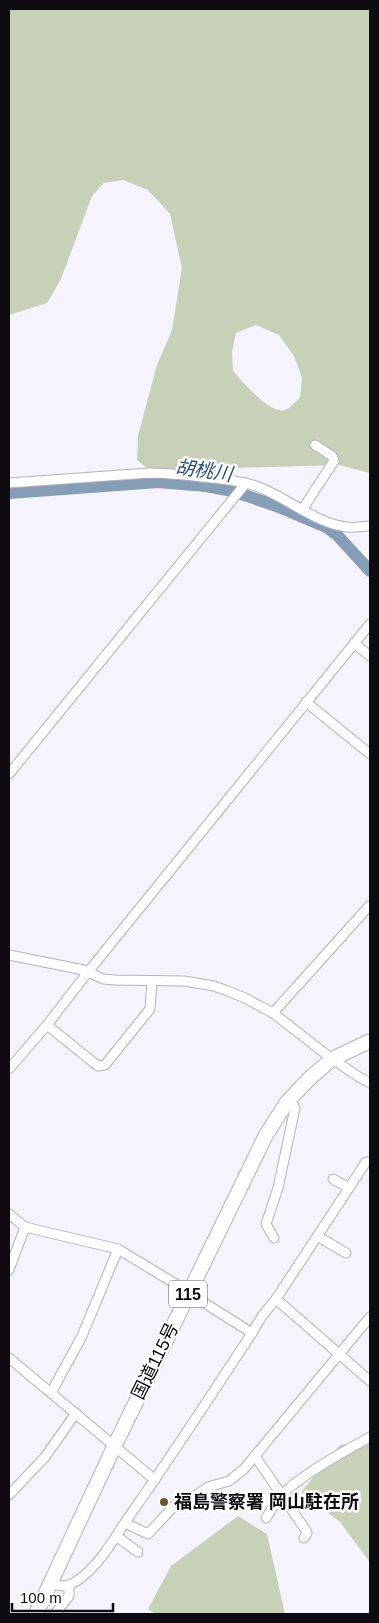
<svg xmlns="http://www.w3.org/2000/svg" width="379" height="1623" font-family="Helvetica,'Noto Sans JP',sans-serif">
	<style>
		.green { fill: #c8d1b8; fill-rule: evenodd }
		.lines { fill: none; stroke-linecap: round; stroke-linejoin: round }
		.river { stroke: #869db6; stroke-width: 12 }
		.minor-casing { stroke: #b5b2c0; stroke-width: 11 }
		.highway-casing { stroke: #b5b2c0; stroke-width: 16 }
		.minor { stroke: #fff; stroke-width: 9 }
		.highway { stroke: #fff; stroke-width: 14 }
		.poi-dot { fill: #715427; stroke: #fff; stroke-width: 2 }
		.labels { text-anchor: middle; stroke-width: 5; stroke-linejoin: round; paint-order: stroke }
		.shield { fill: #fff; stroke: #565458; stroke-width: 1 }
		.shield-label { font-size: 16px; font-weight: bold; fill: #0d0b10 }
		.street-label { font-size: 18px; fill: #0d0b10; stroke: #fff }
		.poi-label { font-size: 18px; font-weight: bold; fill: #0d0b10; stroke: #fff; text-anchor: start }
		.water-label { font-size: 19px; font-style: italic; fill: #2a4f74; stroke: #fff }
	</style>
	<rect width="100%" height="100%" fill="#f5f3fe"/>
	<!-- green -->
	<g class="green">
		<path d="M9,9H370V473L339,465L234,468L171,482L149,470L137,460L138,436L157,365L172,330L182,268L170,214L148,190L123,180L104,183L92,196L61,279L47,303L9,315ZM256,325L279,335L294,356L302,378L300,397C296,401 291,408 285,410C270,415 243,382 233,371L232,352L236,333Z"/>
		<polygon points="370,1441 370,1574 369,1561 340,1522 301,1492 340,1445"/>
		<polygon points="238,1516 267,1534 285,1614 155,1614 148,1609 171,1566"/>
	</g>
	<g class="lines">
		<!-- river -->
		<polyline class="river" points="9,493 158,482 206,486 233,491 279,507 326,527 337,535 370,571"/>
		<defs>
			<g id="minor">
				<path d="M9,483L149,473C168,473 185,475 203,477C221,479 239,480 256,486C285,496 316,524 347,527C355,528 363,526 370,526"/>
				<polyline points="302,510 334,461 332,456 315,445"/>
				<polyline points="354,643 370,656"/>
				<polyline points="306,702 370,754"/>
				<polyline points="9,774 246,483"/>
				<polyline points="9,955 84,970 103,979 115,980 184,981 214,986 225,990 245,998 273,1013 332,1059 359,1077 370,1083"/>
				<polyline points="273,1013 370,905"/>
				<polyline points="47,1025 88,972 370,624"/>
				<polyline points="9,1069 47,1025 94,1063 98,1066 105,1065 150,1009 152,981"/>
				<polyline points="333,1179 349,1188"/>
				<polyline points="9,1214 25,1227 118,1249 189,1292 195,1297 252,1333"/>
				<polyline points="317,1236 346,1253"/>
				<polyline points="274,1238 266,1224 278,1188 295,1108 290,1099"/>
				<polyline points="118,1249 82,1336 51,1393 155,1480"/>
				<polyline points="9,1270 25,1227"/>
				<polyline points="276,1299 370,1381"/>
				<polyline points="9,1358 51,1393"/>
				<polyline points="255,1456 305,1529 307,1533 304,1538"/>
				<polyline points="9,1495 45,1457 76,1413"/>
				<path d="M266,1518C272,1508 278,1498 287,1490C308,1471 345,1451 370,1437"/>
				<polyline points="125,1523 148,1534 174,1506 191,1499 208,1487 229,1481 244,1469 370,1317"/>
				<polyline points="116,1536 138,1552"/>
				<path d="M49,1583C59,1586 66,1588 75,1582C97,1569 114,1539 128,1518C171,1457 211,1395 252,1333L262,1316L276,1299L366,1162L370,1161"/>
				<polyline points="55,1614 69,1596 69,1585"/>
			</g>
			<polyline id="highway" points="36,1614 114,1447 266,1135 287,1102 309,1079 332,1059 370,1041"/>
		</defs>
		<!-- minor casing -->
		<use href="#minor" class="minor-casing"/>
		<!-- highway casing -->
		<use href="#highway" class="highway-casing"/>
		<!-- minor -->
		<use href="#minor" class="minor"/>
		<!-- highway -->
		<use href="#highway" class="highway"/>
	</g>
	<!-- markers -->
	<circle class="poi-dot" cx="164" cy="1502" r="5"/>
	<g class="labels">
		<!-- shield labels -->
		<rect class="shield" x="169" y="1280.5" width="38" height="27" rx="4"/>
		<g class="shield-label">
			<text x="188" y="1300">115</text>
		</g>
		<!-- street labels -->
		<g class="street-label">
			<text transform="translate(155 1361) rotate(-64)" y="6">国道115号</text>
		</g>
		<!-- poi labels -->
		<g class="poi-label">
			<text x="174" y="1508">福島警察署 岡山駐在所</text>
		</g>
		<!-- water labels -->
		<g class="water-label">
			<text transform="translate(204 470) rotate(8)" y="7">胡桃川</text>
		</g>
	</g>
	<!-- border -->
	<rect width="379" height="1623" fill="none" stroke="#0d0b10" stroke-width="20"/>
	<!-- scale -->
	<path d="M12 1603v8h101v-8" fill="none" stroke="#0d0b10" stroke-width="2.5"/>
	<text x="20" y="1603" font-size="15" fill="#0d0b10" stroke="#ffffff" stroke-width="4" paint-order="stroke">100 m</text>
</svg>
